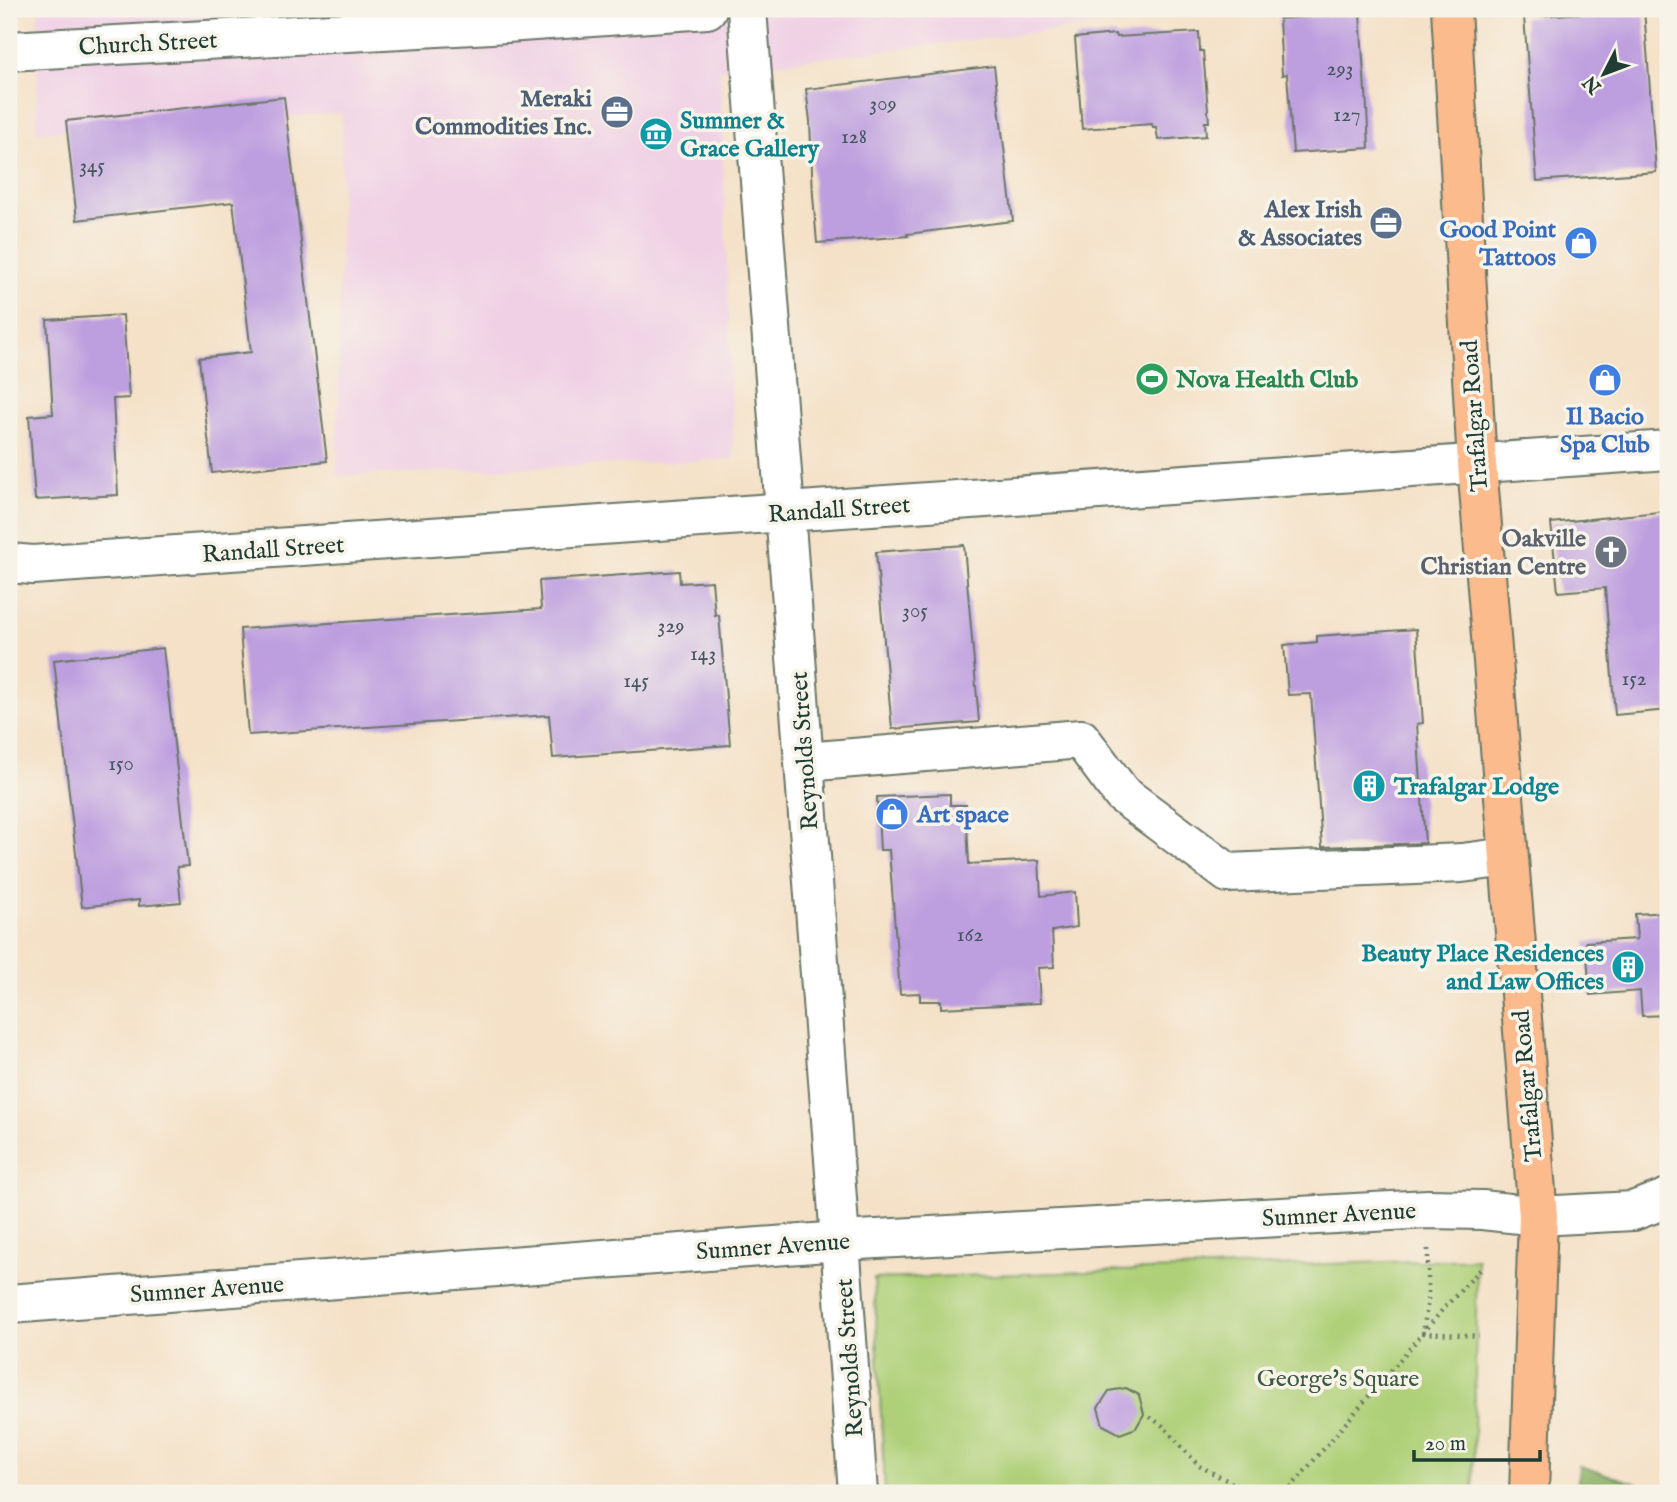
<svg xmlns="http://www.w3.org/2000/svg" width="1677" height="1502" font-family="'IM FELL English',serif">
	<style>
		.built { fill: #f0d0e5 }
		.green { fill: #afd078; stroke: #678656; stroke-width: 2 }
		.forest { fill: #8bb268; stroke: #55784e; stroke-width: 2 }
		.building { fill: #bd9fdf }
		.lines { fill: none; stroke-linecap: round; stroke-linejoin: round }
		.minor-casing { stroke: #6a7667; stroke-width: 42 }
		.major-casing { stroke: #6a7667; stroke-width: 42 }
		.path { stroke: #6a7667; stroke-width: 4.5; stroke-dasharray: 2 5; stroke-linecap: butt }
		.minor { stroke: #fff; stroke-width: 38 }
		.major { stroke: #fbbb8c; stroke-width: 38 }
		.labels { text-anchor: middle; stroke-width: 7; stroke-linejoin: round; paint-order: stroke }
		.number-label { font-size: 21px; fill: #46565f }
		.street-label { font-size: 24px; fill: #1f3d34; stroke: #f7f3e8 }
		.service-label { font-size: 24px; font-weight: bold; fill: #4e5e75; stroke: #f7f3e8; text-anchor: end }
		.culture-label { font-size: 24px; font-weight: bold; fill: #0d838f; stroke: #f7f3e8; text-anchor: start }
		.shop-label { font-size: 24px; font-weight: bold; fill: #366cbe; stroke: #f7f3e8; text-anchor: end }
		.leisure-label { font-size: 24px; font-weight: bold; fill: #27864d; stroke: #f7f3e8; text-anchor: start }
		.worship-label { font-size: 24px; font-weight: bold; fill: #5b616d; stroke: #f7f3e8; text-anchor: end }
		.park-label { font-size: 24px; fill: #3c5a42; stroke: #f7f3e8 }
	</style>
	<rect width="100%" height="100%" fill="#f7f3e8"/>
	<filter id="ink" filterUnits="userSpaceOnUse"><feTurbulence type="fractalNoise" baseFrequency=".0143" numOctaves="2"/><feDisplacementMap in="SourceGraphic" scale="14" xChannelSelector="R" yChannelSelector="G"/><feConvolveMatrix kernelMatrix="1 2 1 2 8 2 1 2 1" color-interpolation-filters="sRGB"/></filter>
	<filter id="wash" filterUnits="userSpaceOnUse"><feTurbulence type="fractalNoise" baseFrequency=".00686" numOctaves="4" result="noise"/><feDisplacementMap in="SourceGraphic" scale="28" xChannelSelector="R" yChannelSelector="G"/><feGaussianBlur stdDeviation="1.57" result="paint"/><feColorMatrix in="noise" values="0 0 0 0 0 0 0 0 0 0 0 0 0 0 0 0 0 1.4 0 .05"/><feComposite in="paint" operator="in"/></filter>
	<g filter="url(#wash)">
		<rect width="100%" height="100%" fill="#f4e1c7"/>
		<!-- built -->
		<polygon class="built" points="38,9 1233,9 720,70 734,459 337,476 342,113 36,132"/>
		<!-- green -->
		<polygon class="green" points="1477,1259 1473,1493 885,1493 874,1279"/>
		<!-- forest -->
		<polygon class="forest" points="1579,1466 1668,1493 1577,1493"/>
		<g id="blocks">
			<!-- building -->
			<g class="building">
				<polygon points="1644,9 1656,172 1537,181 1524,17"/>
				<polygon points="1360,13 1365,91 1366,91 1369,148 1293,153 1287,74 1282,75 1279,19"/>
				<polygon points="1199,32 1200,51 1203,51 1209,122 1205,122 1206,136 1158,140 1156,127 1153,127 1152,124 1082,129 1075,38 1115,34 1116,37"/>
				<polygon points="994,66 1013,221 907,234 908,236 817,243 813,196 810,121 806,89"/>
				<polygon points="284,97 327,461 212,473 199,358 251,352 233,202 77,220 66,121"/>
				<polygon points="123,315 129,398 113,399 118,495 35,500 29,416 53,414 47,320"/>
				<polygon points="1668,511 1668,710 1615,715 1605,588 1558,592 1551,523"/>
				<polygon points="964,545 979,722 892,729 876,552"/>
				<polygon points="679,571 680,583 712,581 715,615 719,615 730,745 553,758 549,715 248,735 240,629 541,609 539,581"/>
				<polygon points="1416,629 1423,723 1417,724 1425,843 1322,847 1311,694 1288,695 1284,645 1317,642 1317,636"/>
				<polygon points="163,648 188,866 177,867 181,902 139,906 139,900 82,907 54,660"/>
				<polygon points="950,794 950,805 966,805 969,864 1039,860 1041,896 1075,892 1077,927 1052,931 1054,967 1038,968 1040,1003 941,1008 941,1001 920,1001 920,993 900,994 889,850 880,850 877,797"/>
				<polygon points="1668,912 1668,1015 1642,1016 1640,991 1590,995 1586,942 1637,939 1635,914"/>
				<polygon points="1126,1388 1139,1395 1144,1414 1136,1428 1120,1434 1103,1425 1098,1408 1109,1391"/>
			</g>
		</g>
	</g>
	<g filter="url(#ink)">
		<use href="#blocks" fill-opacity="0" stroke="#6a7667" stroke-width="2"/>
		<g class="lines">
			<defs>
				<g id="minor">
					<polyline points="747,9 837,1199 858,1493"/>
					<polyline points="9,51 491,24 707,9"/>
					<polyline points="9,563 33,565 1668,450"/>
					<polyline points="805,762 1081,739 1122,794 1228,873 1462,863 1508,857"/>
					<polyline points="9,1304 840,1241 1428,1209 1482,1210 1538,1216 1633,1211 1668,1198"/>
				</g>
				<polyline id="major" points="1451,9 1477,464 1538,1216 1529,1493"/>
			</defs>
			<!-- minor casing -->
			<use href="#minor" class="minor-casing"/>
			<!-- major casing -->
			<use href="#major" class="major-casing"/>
			<!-- path -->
			<g class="path">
				<polyline points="1428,1249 1428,1299 1423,1333 1479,1336"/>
				<polyline points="1150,1417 1163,1426 1199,1466 1240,1487 1247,1493"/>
				<polyline points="1286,1493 1445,1307 1480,1270"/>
			</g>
			<!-- minor -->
			<use href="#minor" class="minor"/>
			<!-- major -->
			<use href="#major" class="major"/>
		</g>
	</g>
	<!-- icons -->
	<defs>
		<symbol id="office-disc" viewBox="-11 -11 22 22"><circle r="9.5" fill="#5c6f8a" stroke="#f7f3e8"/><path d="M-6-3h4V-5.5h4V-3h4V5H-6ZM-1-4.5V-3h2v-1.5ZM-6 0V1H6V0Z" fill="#fff"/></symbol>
		<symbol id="museum-disc" viewBox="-11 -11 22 22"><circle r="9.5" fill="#0f9aa8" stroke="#f7f3e8"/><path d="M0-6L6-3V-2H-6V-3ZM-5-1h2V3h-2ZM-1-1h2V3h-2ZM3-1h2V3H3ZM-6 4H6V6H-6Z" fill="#fff"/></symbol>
		<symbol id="shop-disc" viewBox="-11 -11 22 22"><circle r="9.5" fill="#3f7fe0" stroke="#f7f3e8"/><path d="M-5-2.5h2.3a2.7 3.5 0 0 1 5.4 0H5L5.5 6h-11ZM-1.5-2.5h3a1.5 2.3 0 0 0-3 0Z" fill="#fff"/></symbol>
		<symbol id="stadium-disc" viewBox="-11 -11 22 22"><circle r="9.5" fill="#2e9e5b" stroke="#f7f3e8"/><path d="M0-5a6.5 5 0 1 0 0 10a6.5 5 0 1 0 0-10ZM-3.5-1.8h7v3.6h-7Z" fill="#fff"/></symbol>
		<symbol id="church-disc" viewBox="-11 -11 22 22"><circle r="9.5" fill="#6b7280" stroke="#f7f3e8"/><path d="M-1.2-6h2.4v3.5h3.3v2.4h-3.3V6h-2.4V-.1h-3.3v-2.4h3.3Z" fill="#fff"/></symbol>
		<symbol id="building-disc" viewBox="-11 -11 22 22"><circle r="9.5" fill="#0f9aa8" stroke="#f7f3e8"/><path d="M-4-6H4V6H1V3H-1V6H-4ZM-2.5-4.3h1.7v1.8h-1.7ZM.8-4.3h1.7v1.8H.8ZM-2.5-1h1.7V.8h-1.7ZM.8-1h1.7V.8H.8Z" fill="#fff"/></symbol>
	</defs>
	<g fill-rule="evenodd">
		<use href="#office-disc" x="598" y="93" width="38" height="38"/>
		<use href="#museum-disc" x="637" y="115" width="38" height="38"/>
		<use href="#office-disc" x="1367" y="204" width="38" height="38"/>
		<use href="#shop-disc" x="1562" y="224" width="38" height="38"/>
		<use href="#stadium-disc" x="1133" y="360" width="38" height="38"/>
		<use href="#shop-disc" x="1586" y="361" width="38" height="38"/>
		<use href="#church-disc" x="1592" y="533" width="38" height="38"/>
		<use href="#building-disc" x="1350" y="767" width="38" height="38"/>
		<use href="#shop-disc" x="873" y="795" width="38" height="38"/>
		<use href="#building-disc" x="1609" y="948" width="38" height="38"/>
	</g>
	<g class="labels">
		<!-- number labels -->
		<g class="number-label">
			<text x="1340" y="75">293</text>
			<text x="883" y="110">309</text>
			<text x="1347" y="121">127</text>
			<text x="854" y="143">128</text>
			<text x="92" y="172">345</text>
			<text x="915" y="617">305</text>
			<text x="671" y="632">329</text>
			<text x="703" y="660">143</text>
			<text x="1634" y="685">152</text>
			<text x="636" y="687">145</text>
			<text x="121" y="770">150</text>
			<text x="970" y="941">162</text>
		</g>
		<!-- street labels -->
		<g class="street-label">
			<text transform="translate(148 43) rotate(-3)" y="8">Church Street</text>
			<text transform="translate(1474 416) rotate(-94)" y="8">Trafalgar Road</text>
			<text transform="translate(839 509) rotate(-4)" y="8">Randall Street</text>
			<text transform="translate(273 549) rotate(-4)" y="8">Randall Street</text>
			<text transform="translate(804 751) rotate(-94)" y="8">Reynolds Street</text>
			<text transform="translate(1527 1086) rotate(-95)" y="8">Trafalgar Road</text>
			<text transform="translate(1339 1214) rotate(-3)" y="8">Sumner Avenue</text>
			<text transform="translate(773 1246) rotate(-4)" y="8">Sumner Avenue</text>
			<text transform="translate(207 1289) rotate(-4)" y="8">Sumner Avenue</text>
			<text transform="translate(849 1358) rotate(-94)" y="8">Reynolds Street</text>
		</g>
		<!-- service labels -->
		<g class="service-label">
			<text x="592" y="106">Meraki<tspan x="592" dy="28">Commodities Inc.</tspan></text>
			<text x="1362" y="217">Alex Irish<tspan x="1362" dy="28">&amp; Associates</tspan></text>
		</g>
		<!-- culture labels -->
		<g class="culture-label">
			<text x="680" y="128">Summer &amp;<tspan x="680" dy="28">Grace Gallery</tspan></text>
			<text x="1394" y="794">Trafalgar Lodge</text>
			<text x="1604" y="961" text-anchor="end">Beauty Place Residences<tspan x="1604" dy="28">and Law Offices</tspan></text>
		</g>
		<!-- shop labels -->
		<g class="shop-label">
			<text x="1556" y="237">Good Point<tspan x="1556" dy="28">Tattoos</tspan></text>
			<text x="1605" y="424" text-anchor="middle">Il Bacio<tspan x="1605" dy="28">Spa Club</tspan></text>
			<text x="917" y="822" text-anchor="start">Art space</text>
		</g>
		<!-- leisure labels -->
		<g class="leisure-label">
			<text x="1176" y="387">Nova Health Club</text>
		</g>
		<!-- worship labels -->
		<g class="worship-label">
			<text x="1586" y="546">Oakville<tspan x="1586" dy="28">Christian Centre</tspan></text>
		</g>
		<!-- park labels -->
		<g class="park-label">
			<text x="1338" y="1386">George's Square</text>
		</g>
	</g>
	<!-- margin -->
	<rect width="1677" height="1502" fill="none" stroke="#f7f3e8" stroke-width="35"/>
	<!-- north arrow -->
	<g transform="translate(1604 74) rotate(228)" stroke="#f7f3e8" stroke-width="5" paint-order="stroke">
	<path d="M0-5L12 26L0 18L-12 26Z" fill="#1f3d34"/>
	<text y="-10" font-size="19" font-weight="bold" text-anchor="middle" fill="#1f3d34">N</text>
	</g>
	<!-- scale -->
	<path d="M1414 1450v10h126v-10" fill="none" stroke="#1f3d34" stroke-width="3.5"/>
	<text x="1425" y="1450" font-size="21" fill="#1f3d34" stroke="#f7f3e8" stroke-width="5" paint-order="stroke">20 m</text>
</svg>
